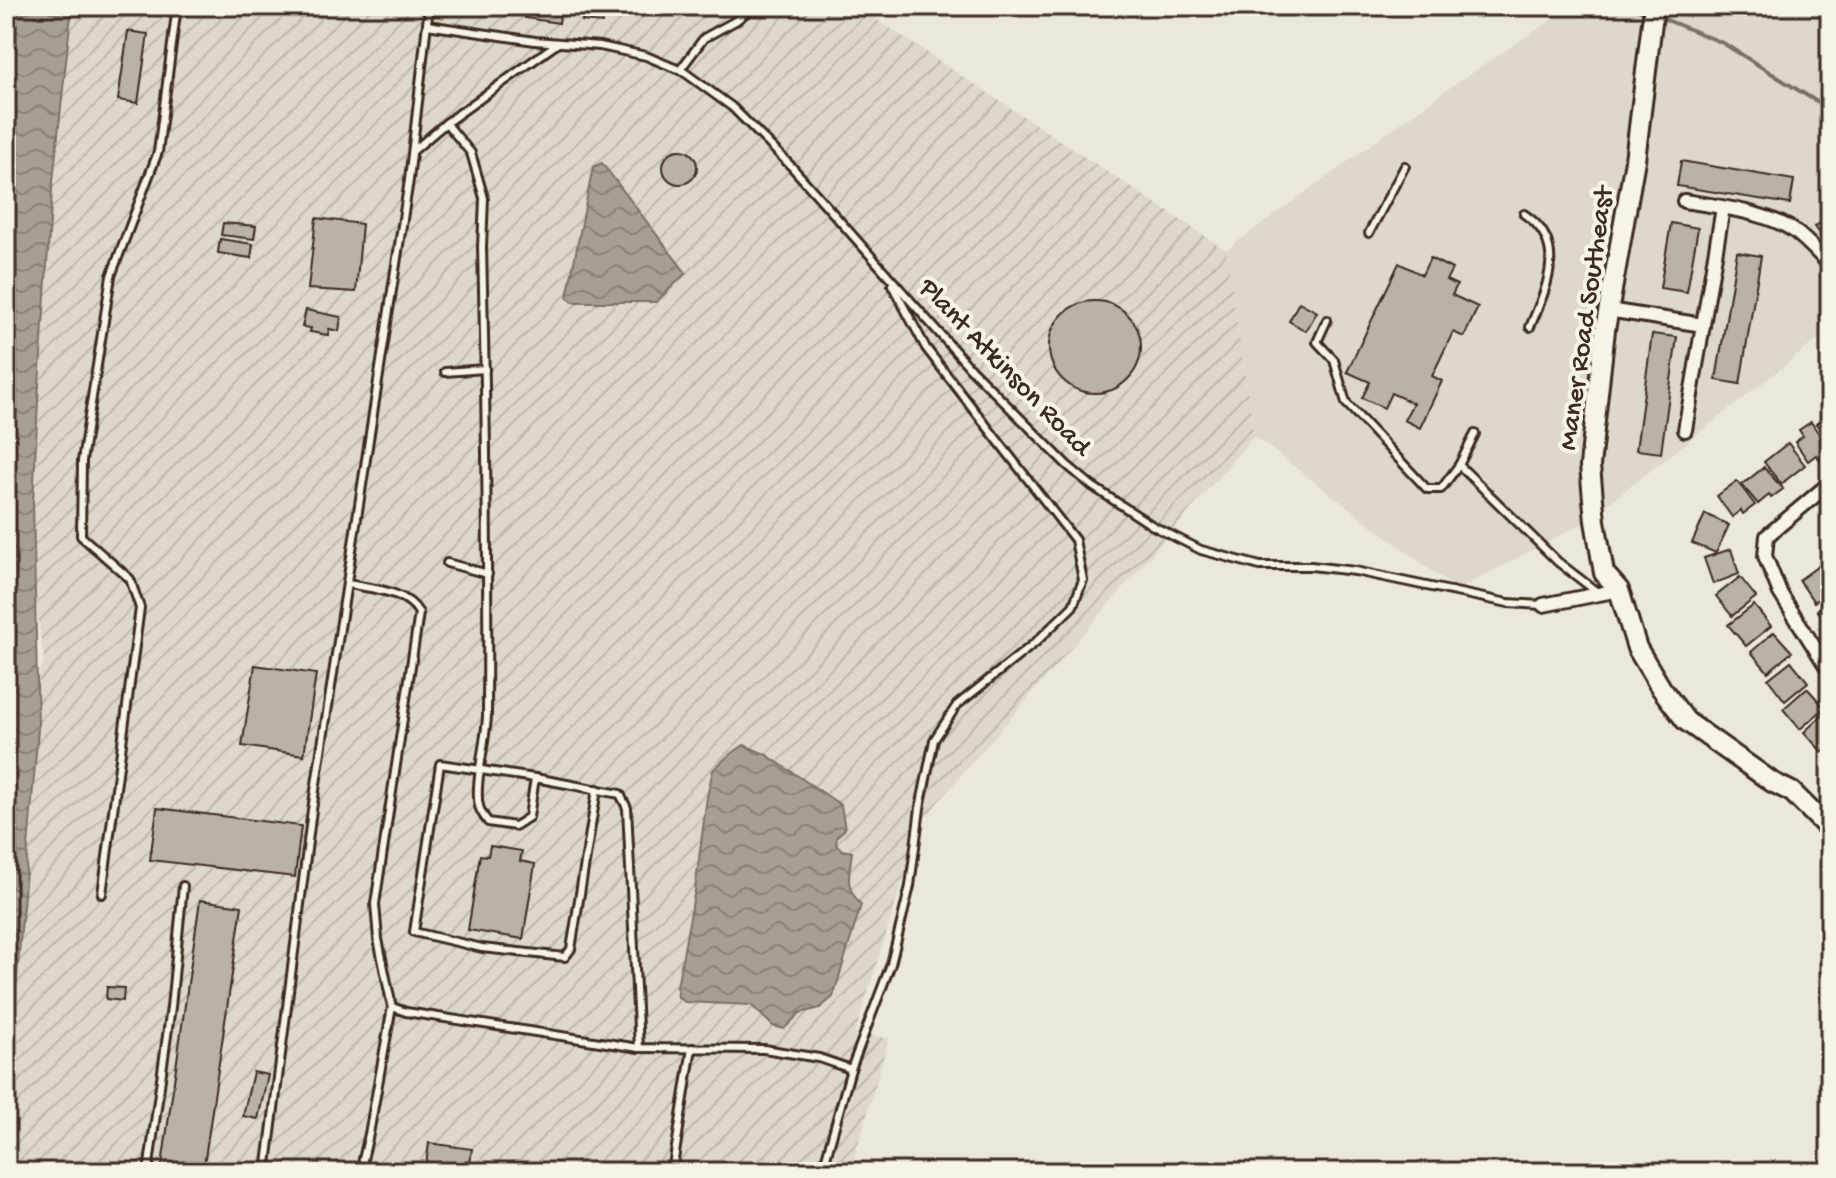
<svg xmlns="http://www.w3.org/2000/svg" width="1836" height="1178" font-family="'Gochi Hand',sans-serif">
	<style>
		.built { fill: #ddd7cc }
		.industrial { fill: url(#industrial-furrows) }
		.water { fill: url(#water-waves); stroke: #7c7064; stroke-width: 2 }
		.lines { fill: none; stroke-linecap: round; stroke-linejoin: round }
		.stream { stroke: #7c7064; stroke-width: 4 }
		.building { fill: #bab2a7; stroke: #3b2a1e; stroke-width: 2 }
		.lane-casing { stroke: #3b2a1e; stroke-width: 12 }
		.street-casing { stroke: #3b2a1e; stroke-width: 18 }
		.secondary-casing { stroke: #3b2a1e; stroke-width: 24 }
		.lane { stroke: #f7f3e8; stroke-width: 6 }
		.street { stroke: #f7f3e8; stroke-width: 12 }
		.secondary { stroke: #f7f3e8; stroke-width: 18 }
		.labels { text-anchor: middle; stroke-width: 8; stroke-linejoin: round; paint-order: stroke }
		.street-label { font-size: 28px; fill: #3b2a1e; stroke: #f7f3e8 }
	</style>
	<defs>
		<pattern id="industrial-furrows" width="10" height="10" patternUnits="userSpaceOnUse" patternTransform="scale(2)"><rect width="10" height="10" fill="#ddd7cc"/><path d="M-1 1l2-2M0 10L10 0M9 11l2-2" fill="none" stroke="#bfb9af"/></pattern>
		<pattern id="water-waves" width="16" height="10" patternUnits="userSpaceOnUse" patternTransform="scale(2)"><rect width="16" height="10" fill="#a89f93"/><path d="M0 5q4-4 8 0t8 0" fill="none" stroke="#8a8277"/></pattern>
	</defs>
	<rect width="100%" height="100%" fill="#ece7dc"/>
	<filter id="ink" filterUnits="userSpaceOnUse"><feTurbulence type="fractalNoise" baseFrequency=".0125" numOctaves="2"/><feDisplacementMap in="SourceGraphic" scale="16" xChannelSelector="R" yChannelSelector="G"/><feConvolveMatrix kernelMatrix="1 2 1 2 8 2 1 2 1" color-interpolation-filters="sRGB"/></filter>
	<g filter="url(#ink)">
		<!-- built -->
		<polygon class="built" points="1572,6 1801,6 1830,18 1830,330 1585,522 1457,590 1254,436 1226,250 1449,88"/>
		<!-- industrial -->
		<polygon class="industrial" points="53,6 856,6 1226,250 1254,436 921,822 855,1033 889,1038 850,1172 6,1172 6,755 44,661 24,513"/>
		<!-- water -->
		<g class="water">
			<polygon points="6,6 72,6 52,190 38,400 33,503 38,729 6,1107"/>
			<polygon points="602,163 686,273 656,302 573,302 567,297 593,167"/>
			<path d="M744,745L765,754L841,805L845,829L837,836L836,844L842,850L852,852C849,876 844,886 861,905L833,997L820,1008L800,1013L784,1029L773,1026L751,1005L685,1002L678,997L677,987L695,890L707,797L713,770L728,756Z"/>
		</g>
		<g class="lines">
			<!-- stream -->
			<g class="stream">
				<polyline points="1624,6 1649,13"/>
				<polyline points="1657,16 1723,43 1830,110"/>
			</g>
		</g>
		<!-- building -->
		<g class="building">
			<polygon points="526,6 565,6 561,6 559,23 525,18"/>
			<polygon points="584,6 604,6 602,23 582,21"/>
			<polygon points="128,31 148,34 138,103 118,100"/>
			<circle cx="680" cy="167" r="17"/>
			<polygon points="1681,161 1794,180 1790,204 1677,186"/>
			<polygon points="1830,215 1830,246 1815,227"/>
			<polygon points="316,218 362,224 356,292 308,289"/>
			<polygon points="223,223 256,226 254,239 221,235"/>
			<polygon points="1671,223 1698,228 1687,292 1660,288"/>
			<polygon points="220,239 253,244 251,258 218,253"/>
			<polygon points="1737,252 1761,256 1740,384 1716,380"/>
			<polygon points="1430,258 1452,269 1446,280 1457,285 1452,295 1478,307 1464,337 1453,332 1432,376 1442,381 1420,428 1404,420 1413,403 1391,393 1384,408 1362,398 1370,382 1347,372 1399,263 1422,275"/>
			<circle cx="1095" cy="347" r="46"/>
			<polygon points="1299,302 1317,312 1306,331 1289,321"/>
			<polygon points="306,310 341,317 339,331 329,329 328,335 310,332 311,328 302,327"/>
			<polygon points="1652,334 1677,337 1661,453 1636,450"/>
			<polygon points="1830,413 1830,441 1816,424"/>
			<polygon points="1811,422 1830,450 1830,453 1820,460 1816,455 1808,461 1795,442 1803,436 1799,430"/>
			<polygon points="1788,443 1805,465 1781,484 1764,462"/>
			<polygon points="1764,467 1783,489 1771,498 1769,495 1758,504 1742,485"/>
			<polygon points="1737,481 1755,505 1743,514 1741,510 1732,517 1717,496"/>
			<polygon points="1705,514 1729,525 1716,553 1692,543"/>
			<polygon points="1731,549 1739,574 1713,584 1704,558"/>
			<polygon points="1824,562 1830,570 1830,591 1814,602 1799,580"/>
			<polygon points="1740,577 1756,597 1732,616 1716,596"/>
			<polygon points="1830,599 1830,625 1817,610"/>
			<polygon points="1754,605 1771,626 1746,646 1728,625"/>
			<polygon points="1774,632 1792,652 1768,672 1751,652"/>
			<polygon points="1791,661 1808,682 1785,701 1768,679"/>
			<polygon points="255,665 316,674 304,755 242,746"/>
			<polygon points="1807,688 1825,708 1800,729 1783,709"/>
			<polygon points="1828,710 1830,745 1822,752 1804,732"/>
			<polygon points="157,808 301,826 295,877 150,860"/>
			<polygon points="490,846 522,851 520,861 535,864 523,939 468,930 480,855 488,856"/>
			<polygon points="200,900 242,906 203,1172 161,1172"/>
			<polygon points="107,987 124,988 123,1001 106,999"/>
			<polygon points="253,1072 268,1075 258,1119 243,1116"/>
			<polygon points="429,1143 472,1149 469,1172 425,1172"/>
		</g>
		<g class="lines">
			<defs>
				<g id="lane">
					<polyline points="1014,11 1015,6"/>
					<polyline points="427,25 535,41 600,46 646,56 684,72 732,107 792,167 971,369 1067,465 1092,486 1153,526 1201,550 1260,566 1311,566 1355,571 1508,603 1543,605"/>
					<polyline points="680,70 704,38 737,20 754,6"/>
					<path d="M446,123L471,153L484,198L482,247C486,403 488,559 487,716C486,740 474,786 479,806C480,811 485,818 488,822L515,826L529,817L535,778L440,764L414,932L482,948L565,957L571,949L597,789"/>
					<polyline points="413,151 446,123 558,43"/>
					<path d="M1524,214C1569,243 1546,289 1530,327"/>
					<polyline points="1369,233 1405,166"/>
					<polyline points="1327,320 1317,342 1334,360 1346,403 1427,489 1441,489 1459,465"/>
					<polyline points="445,372 485,369"/>
					<polyline points="1475,434 1459,465 1558,562 1597,592"/>
					<polyline points="447,563 488,574"/>
					<path d="M348,584C372,589 406,590 419,613L375,904L378,939L392,1007L406,1012L639,1048L764,1049L819,1058L851,1069"/>
					<polyline points="535,778 620,794 627,808 639,1048"/>
					<polyline points="102,894 140,608 130,579 81,536 82,461 111,276 158,152 177,6"/>
					<polyline points="148,1172 171,1007 183,886"/>
					<polyline points="266,1172 312,810 409,180 429,6"/>
					<polyline points="360,1172 369,1134 392,1007"/>
					<polyline points="672,1172 692,1048"/>
					<polyline points="822,1172 851,1069 891,964 910,886 920,808 934,740 957,705 1036,642 1073,606 1083,580 1075,540 926,348 892,285"/>
				</g>
				<g id="street">
					<path d="M1684,201C1716,206 1766,212 1793,230C1807,240 1818,253 1830,265"/>
					<polyline points="1608,310 1703,325 1685,430"/>
					<polyline points="1703,325 1723,208"/>
					<polyline points="1830,483 1767,536 1765,556 1780,593 1830,672"/>
					<polyline points="1543,605 1619,590"/>
				</g>
				<polyline id="secondary" points="1654,6 1635,160 1605,330 1590,466 1595,521 1604,573 1619,590 1637,648 1661,688 1686,721 1772,782 1792,792 1830,830"/>
			</defs>
			<!-- lane casing -->
			<use href="#lane" class="lane-casing"/>
			<!-- street casing -->
			<use href="#street" class="street-casing"/>
			<!-- secondary casing -->
			<use href="#secondary" class="secondary-casing"/>
			<!-- lane -->
			<use href="#lane" class="lane"/>
			<!-- street -->
			<use href="#street" class="street"/>
			<!-- secondary -->
			<use href="#secondary" class="secondary"/>
		</g>
	</g>
	<g class="labels">
		<!-- street labels -->
		<g class="street-label">
			<text transform="translate(1583 318) rotate(-82)" y="10">Maner Road Southeast</text>
			<text transform="translate(1007 365) rotate(46)" y="10">Plant Atkinson Road</text>
		</g>
	</g>
	<!-- margin -->
	<rect width="1836" height="1178" fill="none" stroke="#f7f3e8" stroke-width="32"/>
	<rect x="16" y="16" width="1804" height="1146" fill="none" stroke="#3b2a1e" stroke-width="3" filter="url(#ink)"/>
</svg>
